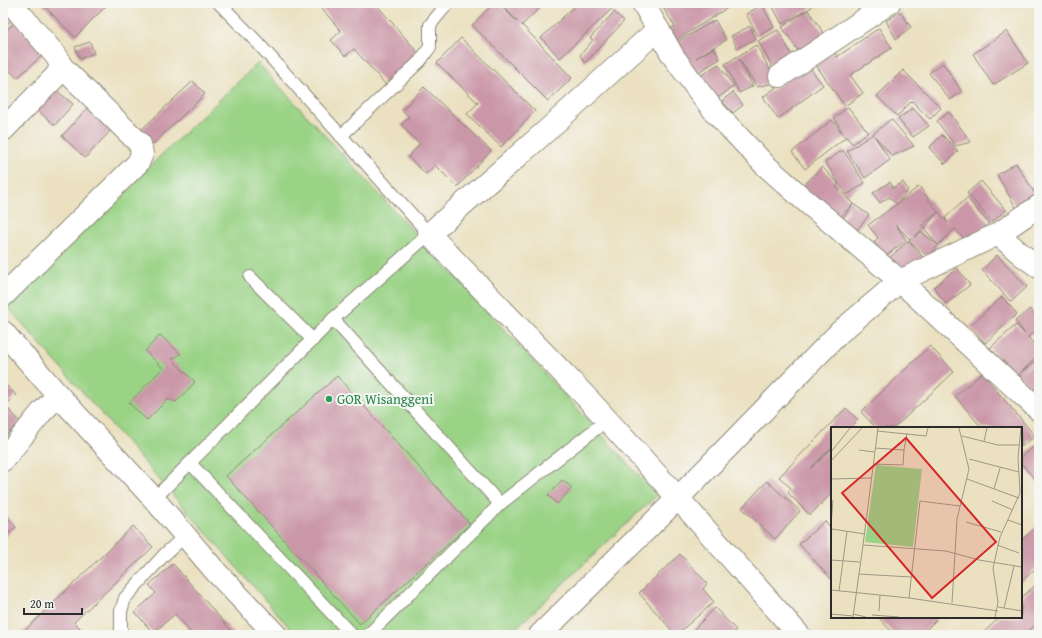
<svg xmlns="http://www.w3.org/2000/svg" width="1042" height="638" font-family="'Gentium Book Plus',serif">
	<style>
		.green { fill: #9ad386; stroke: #627f58 }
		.building { fill: #ca97a8; fill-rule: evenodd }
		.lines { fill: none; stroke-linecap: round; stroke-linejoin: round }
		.lane-casing { stroke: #8b8676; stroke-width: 14 }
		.street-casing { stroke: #8b8676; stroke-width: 24 }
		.lane { stroke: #fff; stroke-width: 12 }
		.street { stroke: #fff; stroke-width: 22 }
		.leisure-dot { fill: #2e9e5b; stroke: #f6f6f2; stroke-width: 1.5 }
		.labels { text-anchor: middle; stroke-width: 4; stroke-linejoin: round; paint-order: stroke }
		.leisure-label { font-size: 14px; fill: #27864d; stroke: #f6f6f2; text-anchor: start }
		.inset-road { fill: none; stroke: #9e9885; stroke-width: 1 }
		.view { fill: #d62828; fill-opacity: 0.15; stroke: #d62828; stroke-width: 2 }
		.inset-edge { fill: none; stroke: #2b2b2b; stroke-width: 2 }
	</style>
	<rect width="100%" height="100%" fill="#f6f6f2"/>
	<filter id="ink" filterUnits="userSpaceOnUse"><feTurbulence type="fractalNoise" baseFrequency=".025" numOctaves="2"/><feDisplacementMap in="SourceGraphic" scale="8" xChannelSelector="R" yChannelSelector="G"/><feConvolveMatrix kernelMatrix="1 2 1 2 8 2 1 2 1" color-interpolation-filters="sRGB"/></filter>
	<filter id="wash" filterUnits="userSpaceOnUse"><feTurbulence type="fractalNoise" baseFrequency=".012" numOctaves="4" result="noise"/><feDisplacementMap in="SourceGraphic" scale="16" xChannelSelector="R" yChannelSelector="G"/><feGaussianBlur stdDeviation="0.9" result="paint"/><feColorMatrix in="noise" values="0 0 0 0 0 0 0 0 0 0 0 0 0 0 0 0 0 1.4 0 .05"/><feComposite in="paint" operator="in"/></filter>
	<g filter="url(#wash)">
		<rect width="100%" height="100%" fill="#ebe1c1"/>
		<!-- green -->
		<polygon class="green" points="258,63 657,495 509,635 296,635 5,304"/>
		<g id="blocks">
			<!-- building -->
			<g class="building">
				<polygon points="3,3 16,16 3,28"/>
				<polygon points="41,3 109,3 75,37"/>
				<polygon points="292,3 307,3 299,10"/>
				<polygon points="317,3 375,3 420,55 386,85 354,49 345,56 331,40 341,31"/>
				<polygon points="494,3 497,3 518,22 500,3 545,3 522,25 572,78 548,101 472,25"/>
				<polygon points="578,3 618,3 560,58 541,38"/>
				<polygon points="670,3 735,3 672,43 665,31 675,26 663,8"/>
				<polygon points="781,3 809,3 812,7 782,24 773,7"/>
				<polygon points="762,5 774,27 758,36 746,14"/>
				<polygon points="808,10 829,41 803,58 782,27"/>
				<polygon points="614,12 624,21 585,63 580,55 593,40 590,38"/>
				<polygon points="900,12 911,27 896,39 886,21"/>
				<polygon points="715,20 726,40 696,58 714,48 720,59 692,76 672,45"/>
				<polygon points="15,22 44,54 17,78 9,70 3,76 3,33"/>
				<polygon points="750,26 756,39 737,48 731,36"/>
				<polygon points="879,28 892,48 850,75 863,93 845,106 815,64 834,51 837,57"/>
				<polygon points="778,30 795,61 775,72 758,41"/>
				<polygon points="1007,31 1028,63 993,85 973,54"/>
				<polygon points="461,38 535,111 501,147 467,114 478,103 437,63"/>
				<polygon points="90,42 94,53 80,59 75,47"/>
				<polygon points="756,45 777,82 757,87 739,59 753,86 739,93 725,64"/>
				<polygon points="943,63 962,92 950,100 929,73"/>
				<polygon points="718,64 734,86 715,100 699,77"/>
				<polygon points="807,64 823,85 778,119 763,97"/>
				<polygon points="903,70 941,108 930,119 912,101 897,116 877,96"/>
				<polygon points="193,81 205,94 153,144 140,131"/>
				<polygon points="424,87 491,151 457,187 435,165 426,174 408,157 420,144 401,125 409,117 402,110"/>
				<polygon points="56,90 73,104 55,125 38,111"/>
				<polygon points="733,92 743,105 733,113 722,101"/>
				<polygon points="91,104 115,126 85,158 62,136"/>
				<polygon points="848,107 868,132 853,144 846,137 805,169 792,152 832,120 845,137 834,118"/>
				<polygon points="913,108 929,126 913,137 898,119"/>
				<polygon points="949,112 971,142 955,146 937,121"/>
				<polygon points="891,119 914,146 892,156 873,134 890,160 865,178 847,151 873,134"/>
				<polygon points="942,135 958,151 945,164 929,148"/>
				<polygon points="843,150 865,183 847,195 825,162"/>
				<polygon points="1016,163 1037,197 1017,209 997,175"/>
				<polygon points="822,167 839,184 836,187 853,204 838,219 802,187"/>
				<polygon points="981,181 1006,210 992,222 967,193"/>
				<path d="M890,182L893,188L903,182L908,190L897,204L919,186L938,212L948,223L945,218L967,198L989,223L968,243L955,229L938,245L924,228L914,237L921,232L938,245L929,257L908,241L911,240L896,225L906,240L886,256L874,242L878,238L868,225L897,204L889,197L880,203L873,193ZM938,212L924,228L922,225Z"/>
				<polygon points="853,204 869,215 853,235 839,224"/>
				<polygon points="908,241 923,257 902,277 887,260"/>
				<polygon points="997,255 1027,287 1011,302 982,270"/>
				<polygon points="957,268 970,285 946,304 934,287"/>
				<polygon points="1002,297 1017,314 985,343 970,326"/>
				<polygon points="1030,309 1039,321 1039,327 1028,337 1039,350 1039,355 1020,373 1039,359 1039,399 1019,374 1015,377 990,348 1016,325 1025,334 1015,321"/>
				<polygon points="160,335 181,354 172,359 195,382 176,402 168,399 147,420 129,403 163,368 145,351"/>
				<polygon points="930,346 954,372 894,428 876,428 861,412"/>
				<polygon points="982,373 1035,436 1021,447 1021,428 982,428 955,396"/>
				<polygon points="337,376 470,524 360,624 226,476"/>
				<polygon points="3,382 16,395 5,406 20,421 3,438"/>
				<polygon points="846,408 858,420 850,428 832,428 832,447 810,469 832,448 832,493 810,515 788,493 791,488 779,477"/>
				<polygon points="1039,442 1039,484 1021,463 1021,457"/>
				<polygon points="562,480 572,488 557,504 548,495"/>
				<polygon points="767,481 800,511 775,539 742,508"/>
				<polygon points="3,512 16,527 3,539"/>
				<polygon points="825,521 832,529 832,580 799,544"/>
				<polygon points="1039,524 1039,565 1021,582 1021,541"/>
				<polygon points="133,526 153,547 74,622 87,635 20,635"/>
				<polygon points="680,554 707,583 703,589 714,602 676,635 639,593"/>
				<polygon points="173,564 235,635 193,635 175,614 153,633 135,612 156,593 149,585"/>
				<polygon points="1039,582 1039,622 1024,635 981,635 1000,617 1021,617 1021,598"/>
				<polygon points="715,608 736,630 731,635 688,635"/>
				<polygon points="878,617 933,617 936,620 921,635 895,635"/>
			</g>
		</g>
	</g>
	<g filter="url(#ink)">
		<use href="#blocks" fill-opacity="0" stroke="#8b8676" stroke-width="1"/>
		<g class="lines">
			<defs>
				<g id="lane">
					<polyline points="341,136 420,61 430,47 430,25 448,3"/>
					<polyline points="250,277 313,340"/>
					<polyline points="333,319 500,504 607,420"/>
					<polyline points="190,463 352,635"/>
					<polyline points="154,499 333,319 429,234 257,42 219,3"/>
					<polyline points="121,635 121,611 125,598 164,555 186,535"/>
					<polyline points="368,635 500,504"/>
				</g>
				<g id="street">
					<polyline points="643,3 673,56 698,90 715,112 764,164 801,197 900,281 1039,410"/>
					<polyline points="658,29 544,133 429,234 589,400 678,498 799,635"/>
					<polyline points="780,76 889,3"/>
					<polyline points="3,130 57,75 61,66 57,57 11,3"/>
					<polyline points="998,234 1022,255 1039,267"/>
					<polyline points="3,296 138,163 142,154 140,144 61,66"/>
					<polyline points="3,332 58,395 154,499 216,572 276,635"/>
					<polyline points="3,460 41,413 58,395"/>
					<polyline points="540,635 678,498 840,332 900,281 998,234 1039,206"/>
				</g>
			</defs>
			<!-- lane casing -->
			<use href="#lane" class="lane-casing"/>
			<!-- street casing -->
			<use href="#street" class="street-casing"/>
			<!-- lane -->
			<use href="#lane" class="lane"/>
			<!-- street -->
			<use href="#street" class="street"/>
		</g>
	</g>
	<!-- markers -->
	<circle class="leisure-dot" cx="329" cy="399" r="4"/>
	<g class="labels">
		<!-- leisure labels -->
		<g class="leisure-label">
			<text x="337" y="404">GOR Wisanggeni</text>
		</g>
	</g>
	<!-- overview -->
	<g transform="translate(831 427)">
		<rect width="191" height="191" fill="#ebe1c1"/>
		<path d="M45,38L91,42L82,120L34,115Z" fill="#9ad386"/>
		<path class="inset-road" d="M47,1L32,118L115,124L148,133L191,140M46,4L95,9L97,1M131,9L167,18H188M153,14L156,1M44,21L73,23L76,6M28,23L43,25M0,25L19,1M138,32L188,45M0,34L31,1M42,37L72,38L73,23M1,52L40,51M136,52L188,71M163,62L169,41M161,74L182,83M177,93L191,98M135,95L170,105M0,99L2,73M0,107L1,102L34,107M166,118L188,126M0,133L29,135M28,147L80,150M0,163L78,171L167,184M8,164L16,104M78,171L89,74L129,79M121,176L126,92L138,42L128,1M167,180L173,181L183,139M173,181L191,184M48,184L49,168M0,187L22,189M22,187L35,190M41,188L68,190M22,190L32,118M164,190L167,175L162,141L169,110L189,66L187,30L190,1"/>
		<path class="view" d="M75,11L165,115L101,171L11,66Z"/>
		<rect width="191" height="191" class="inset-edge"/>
	</g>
	<!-- margin -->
	<rect width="1042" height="638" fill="none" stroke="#f6f6f2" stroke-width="16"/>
	<!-- scale -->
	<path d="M24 608v6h58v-6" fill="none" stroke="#2b2b2b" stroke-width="2"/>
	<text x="30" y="608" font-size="12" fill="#2b2b2b" stroke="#f6f6f2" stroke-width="3" paint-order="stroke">20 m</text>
</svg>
